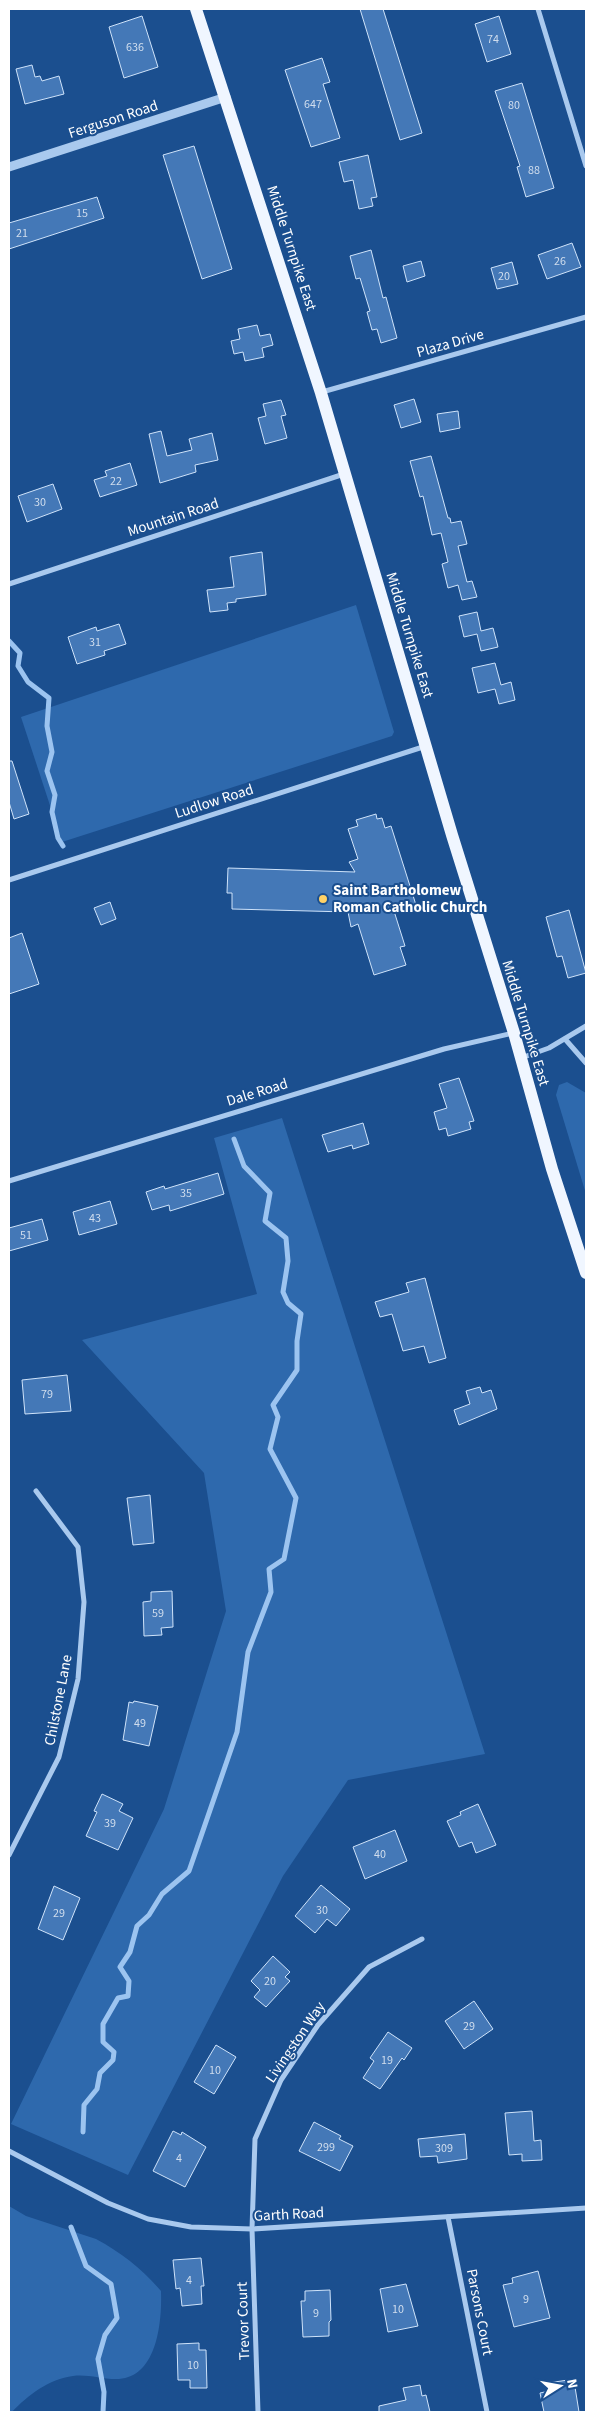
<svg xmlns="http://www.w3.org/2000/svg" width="595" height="2421" font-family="'Source Sans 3',sans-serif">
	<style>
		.green { fill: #2e69ad }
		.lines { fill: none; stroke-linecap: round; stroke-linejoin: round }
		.stream { stroke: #9cc4f0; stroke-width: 5 }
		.building { fill: #4478b7; stroke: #cfe3fa }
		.minor { stroke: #a9c9ee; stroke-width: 5 }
		.tertiary { stroke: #a9c9ee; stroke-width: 9 }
		.primary { stroke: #f0f6ff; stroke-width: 12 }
		.poi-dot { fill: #ffd166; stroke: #1b4f8f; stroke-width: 2 }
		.labels { text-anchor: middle; stroke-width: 4; stroke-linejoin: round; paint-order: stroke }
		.number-label { font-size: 12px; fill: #d0dded }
		.street-label { font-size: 15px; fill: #fff; stroke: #1b4f8f }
		.poi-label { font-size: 15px; font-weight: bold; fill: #fff; stroke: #1b4f8f; text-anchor: start }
	</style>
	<rect width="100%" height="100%" fill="#1b4f8f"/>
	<!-- green -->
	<g class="green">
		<polygon points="356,605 394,732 392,736 62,842 21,717"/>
		<polygon points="567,1082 586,1093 586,1194 556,1095 559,1085"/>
		<polygon points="282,1118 485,1754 348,1780 283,1876 128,2175 11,2124 164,1809 226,1611 204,1473 82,1340 257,1294 214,1138"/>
		<path d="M9,2206L26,2216L96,2239C122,2253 142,2269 161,2291C162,2320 158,2376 119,2379C104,2380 89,2374 73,2376C49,2379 28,2395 12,2412H9Z"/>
	</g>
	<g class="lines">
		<!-- stream -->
		<g class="stream">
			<polyline points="9,641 20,653 18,666 28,682 49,698 47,726 52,752 47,771 55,795 52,812 58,838 63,846"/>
			<polyline points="83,2132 84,2105 97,2089 100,2073 113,2060 114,2052 103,2042 103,2024 118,1998 128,1996 129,1981 120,1967 130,1952 137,1926 149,1915 162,1894 189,1871 237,1732 248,1652 271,1592 269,1569 284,1559 296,1498 270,1449 278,1417 273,1405 297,1370 297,1341 301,1314 288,1303 283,1292 288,1261 286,1238 265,1221 270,1193 244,1166 234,1139"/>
			<polyline points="71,2227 86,2266 111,2284 117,2318 105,2335 98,2359 104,2392 103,2412"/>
		</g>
	</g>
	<!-- building -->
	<g class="building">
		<polygon points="360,9 383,9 422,133 400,140"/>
		<polygon points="142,16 158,67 124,78 109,27"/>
		<polygon points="499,16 511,54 487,62 475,24"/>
		<polygon points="322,58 330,82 323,84 340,138 311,147 285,70"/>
		<polygon points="32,65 35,77 40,76 42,81 59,76 64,94 25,104 16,69"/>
		<polygon points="522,83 554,188 526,197 517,167 520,166 495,91"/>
		<polygon points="194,146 232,269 202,279 163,155"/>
		<polygon points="368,155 377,197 371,198 373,206 359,209 353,180 344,182 339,162"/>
		<polygon points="97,197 104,218 9,249 9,223"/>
		<polygon points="572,243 581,267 547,279 538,255"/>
		<polygon points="371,250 383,298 386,297 397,338 381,343 377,329 372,330 367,312 370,311 360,278 356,279 350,256"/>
		<polygon points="421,261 425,276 407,282 403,266"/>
		<polygon points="512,262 518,284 497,289 491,268"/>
		<polygon points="257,325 260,336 270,334 273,345 262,348 264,357 245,361 243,352 234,354 231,341 240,339 238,329"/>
		<polygon points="414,399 421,422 401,428 394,405"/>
		<polygon points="281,400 286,415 281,416 287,438 265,444 258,418 266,416 263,404"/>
		<polygon points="458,411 460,428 440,432 437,414"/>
		<polygon points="161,431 167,456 192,450 189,439 212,433 218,460 195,465 196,472 160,483 149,434"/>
		<polygon points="431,456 448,518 450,518 451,523 461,521 467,544 458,546 467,582 472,581 477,597 462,600 458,585 448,588 442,564 448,562 441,533 432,535 423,496 420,497 410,461"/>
		<polygon points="130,463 137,485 100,497 94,480 107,476 105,471"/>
		<polygon points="53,484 62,509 27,522 18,496"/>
		<polygon points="262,552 266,595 236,599 236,602 227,603 228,610 210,612 207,590 234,587 230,557"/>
		<polygon points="477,612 481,631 493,628 498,647 481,651 477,634 464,637 459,616"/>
		<polygon points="119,624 126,644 104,651 105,655 77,664 68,637 96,627 97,631"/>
		<polygon points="495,663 501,685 511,682 515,700 499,704 495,689 478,693 472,668"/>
		<polygon points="9,761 12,761 29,814 14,819 9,802"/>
		<polygon points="376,814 377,819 382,818 385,828 391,826 416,905 394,911 405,946 400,947 406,965 374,975 358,924 351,927 348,912 232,909 232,893 227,893 228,868 355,872 349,862 358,859 348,829 358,826 356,820"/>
		<polygon points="110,902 116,919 101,925 94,908"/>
		<polygon points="569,910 586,973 568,978 562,956 557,957 546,917"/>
		<polygon points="22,933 39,984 9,994 9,938"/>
		<polygon points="459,1078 474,1121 469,1122 471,1129 448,1136 446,1128 439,1130 434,1112 447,1108 439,1084"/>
		<polygon points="363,1123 369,1144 353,1149 352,1145 328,1152 322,1135"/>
		<polygon points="218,1173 224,1194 170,1211 169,1205 152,1210 146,1192 164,1186 165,1189"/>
		<polygon points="110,1201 117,1224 79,1235 73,1212"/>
		<polygon points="42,1219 48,1240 9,1251 9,1228"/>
		<polygon points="425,1278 446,1358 429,1363 424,1346 403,1351 392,1314 380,1317 375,1302 409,1292 406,1283"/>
		<polygon points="67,1375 71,1411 25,1414 22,1380"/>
		<polygon points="480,1387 482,1393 491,1390 497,1409 459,1425 454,1410 470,1404 466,1391"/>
		<polygon points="150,1495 154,1543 133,1545 127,1498"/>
		<polygon points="172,1591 173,1627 161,1628 162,1635 144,1636 143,1602 151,1601 151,1592"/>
		<polygon points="134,1701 158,1706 149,1746 123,1740 129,1702 133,1703"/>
		<polygon points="102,1794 123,1804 119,1811 133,1818 118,1850 86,1836 97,1812 94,1811"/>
		<polygon points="478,1804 496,1845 476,1853 472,1842 459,1847 447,1821 461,1815 460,1812"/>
		<polygon points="395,1830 407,1861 365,1879 353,1847"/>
		<polygon points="321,1885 350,1909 336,1926 327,1919 315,1933 295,1916"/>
		<polygon points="54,1886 80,1898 63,1940 38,1929"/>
		<polygon points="273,1956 290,1972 285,1977 290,1981 266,2007 254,1997 260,1990 251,1981"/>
		<polygon points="474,2001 493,2029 464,2049 445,2021"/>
		<polygon points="388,2032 412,2048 404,2060 402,2058 380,2089 363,2078 374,2061 370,2058"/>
		<polygon points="216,2045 236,2057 214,2094 194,2082"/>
		<polygon points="532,2111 534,2141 541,2140 542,2160 522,2161 522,2154 509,2155 505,2113"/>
		<polygon points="314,2122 341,2136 339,2139 353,2146 340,2171 299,2151"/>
		<polygon points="173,2131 181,2135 182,2132 206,2147 185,2187 153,2171"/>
		<polygon points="465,2134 467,2159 438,2163 437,2156 420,2157 418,2139"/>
		<polygon points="201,2258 204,2286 201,2286 202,2304 182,2306 180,2288 176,2289 173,2260"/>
		<polygon points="538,2271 550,2318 514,2327 503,2285 513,2283 512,2278"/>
		<polygon points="406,2284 418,2326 388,2332 380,2289"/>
		<polygon points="330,2290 331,2320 329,2322 329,2336 303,2337 301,2301 305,2301 305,2291"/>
		<polygon points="199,2343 199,2350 206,2350 207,2388 190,2388 190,2380 178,2380 177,2344"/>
		<polygon points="568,2380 569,2388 575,2387 579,2412 544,2412 540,2393 549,2391 548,2383"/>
		<polygon points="420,2385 422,2396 426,2395 430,2412 379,2412 379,2406 406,2400 403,2388"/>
	</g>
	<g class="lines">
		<!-- minor -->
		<g class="minor">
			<polyline points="538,9 586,166"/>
			<polyline points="322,392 586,317"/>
			<polyline points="9,584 344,474"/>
			<polyline points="9,880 426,746"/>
			<polyline points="565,1039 586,1063"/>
			<polyline points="521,1058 549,1048 586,1026"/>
			<polyline points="9,1181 444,1049 513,1033"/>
			<polyline points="9,1855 59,1757 78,1679 84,1602 78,1547 36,1491"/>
			<polyline points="9,2151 108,2203 148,2219 191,2227 252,2229 586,2208"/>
			<polyline points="448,2217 487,2412"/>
			<polyline points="258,2412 252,2229 255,2139 281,2080 318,2025 369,1967 422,1939"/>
		</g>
		<!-- tertiary -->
		<polyline class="tertiary" points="9,167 226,97"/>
		<!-- primary -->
		<polyline class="primary" points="196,9 321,393 452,835 514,1033 552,1169 586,1273"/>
	</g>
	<!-- markers -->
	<circle class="poi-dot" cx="323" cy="899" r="5"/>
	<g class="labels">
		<!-- number labels -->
		<g class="number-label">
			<text x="493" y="43">74</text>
			<text x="135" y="51">636</text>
			<text x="313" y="108">647</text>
			<text x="514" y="109">80</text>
			<text x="534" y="174">88</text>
			<text x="82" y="217">15</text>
			<text x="22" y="237">21</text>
			<text x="560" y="265">26</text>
			<text x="504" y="280">20</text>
			<text x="116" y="485">22</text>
			<text x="40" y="506">30</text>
			<text x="95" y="646">31</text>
			<text x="186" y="1197">35</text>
			<text x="95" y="1222">43</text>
			<text x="26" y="1239">51</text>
			<text x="47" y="1398">79</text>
			<text x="158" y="1617">59</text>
			<text x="140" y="1727">49</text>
			<text x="110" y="1827">39</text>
			<text x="380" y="1858">40</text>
			<text x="322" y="1914">30</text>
			<text x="59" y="1917">29</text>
			<text x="270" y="1985">20</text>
			<text x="469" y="2030">29</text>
			<text x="387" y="2064">19</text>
			<text x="215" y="2074">10</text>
			<text x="326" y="2151">299</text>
			<text x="444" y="2152">309</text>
			<text x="179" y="2162">4</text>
			<text x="189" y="2284">4</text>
			<text x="526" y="2303">9</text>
			<text x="398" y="2313">10</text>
			<text x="316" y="2317">9</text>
			<text x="193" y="2369">10</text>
		</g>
		<!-- street labels -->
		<g class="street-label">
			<text transform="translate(113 119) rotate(-18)" y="5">Ferguson Road</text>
			<text transform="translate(292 248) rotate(72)" y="5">Middle Turnpike East</text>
			<text transform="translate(450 343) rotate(-16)" y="5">Plaza Drive</text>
			<text transform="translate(173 517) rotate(-18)" y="5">Mountain Road</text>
			<text transform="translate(410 635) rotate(73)" y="5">Middle Turnpike East</text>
			<text transform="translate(214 801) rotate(-18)" y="5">Ludlow Road</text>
			<text transform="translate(526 1023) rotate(73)" y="5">Middle Turnpike East</text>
			<text transform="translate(257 1092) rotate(-17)" y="5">Dale Road</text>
			<text transform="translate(58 1700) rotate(-79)" y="5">Chilstone Lane</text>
			<text transform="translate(295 2042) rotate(-56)" y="5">Livingston Way</text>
			<text transform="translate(289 2214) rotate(-3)" y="5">Garth Road</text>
			<text transform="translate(480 2312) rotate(79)" y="5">Parsons Court</text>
			<text transform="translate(243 2321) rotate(-92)" y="5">Trevor Court</text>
		</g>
		<!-- poi labels -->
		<g class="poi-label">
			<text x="333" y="895">Saint Bartholomew<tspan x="333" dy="17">Roman Catholic Church</tspan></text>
		</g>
	</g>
	<!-- border -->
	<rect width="595" height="2421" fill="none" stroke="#ffffff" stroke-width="20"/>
	<!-- north arrow -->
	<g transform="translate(560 2386) rotate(79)" stroke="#1b4f8f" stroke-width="4" paint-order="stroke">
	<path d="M0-4L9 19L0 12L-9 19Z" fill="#ffffff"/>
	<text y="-8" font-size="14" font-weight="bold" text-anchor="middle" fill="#ffffff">N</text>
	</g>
</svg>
